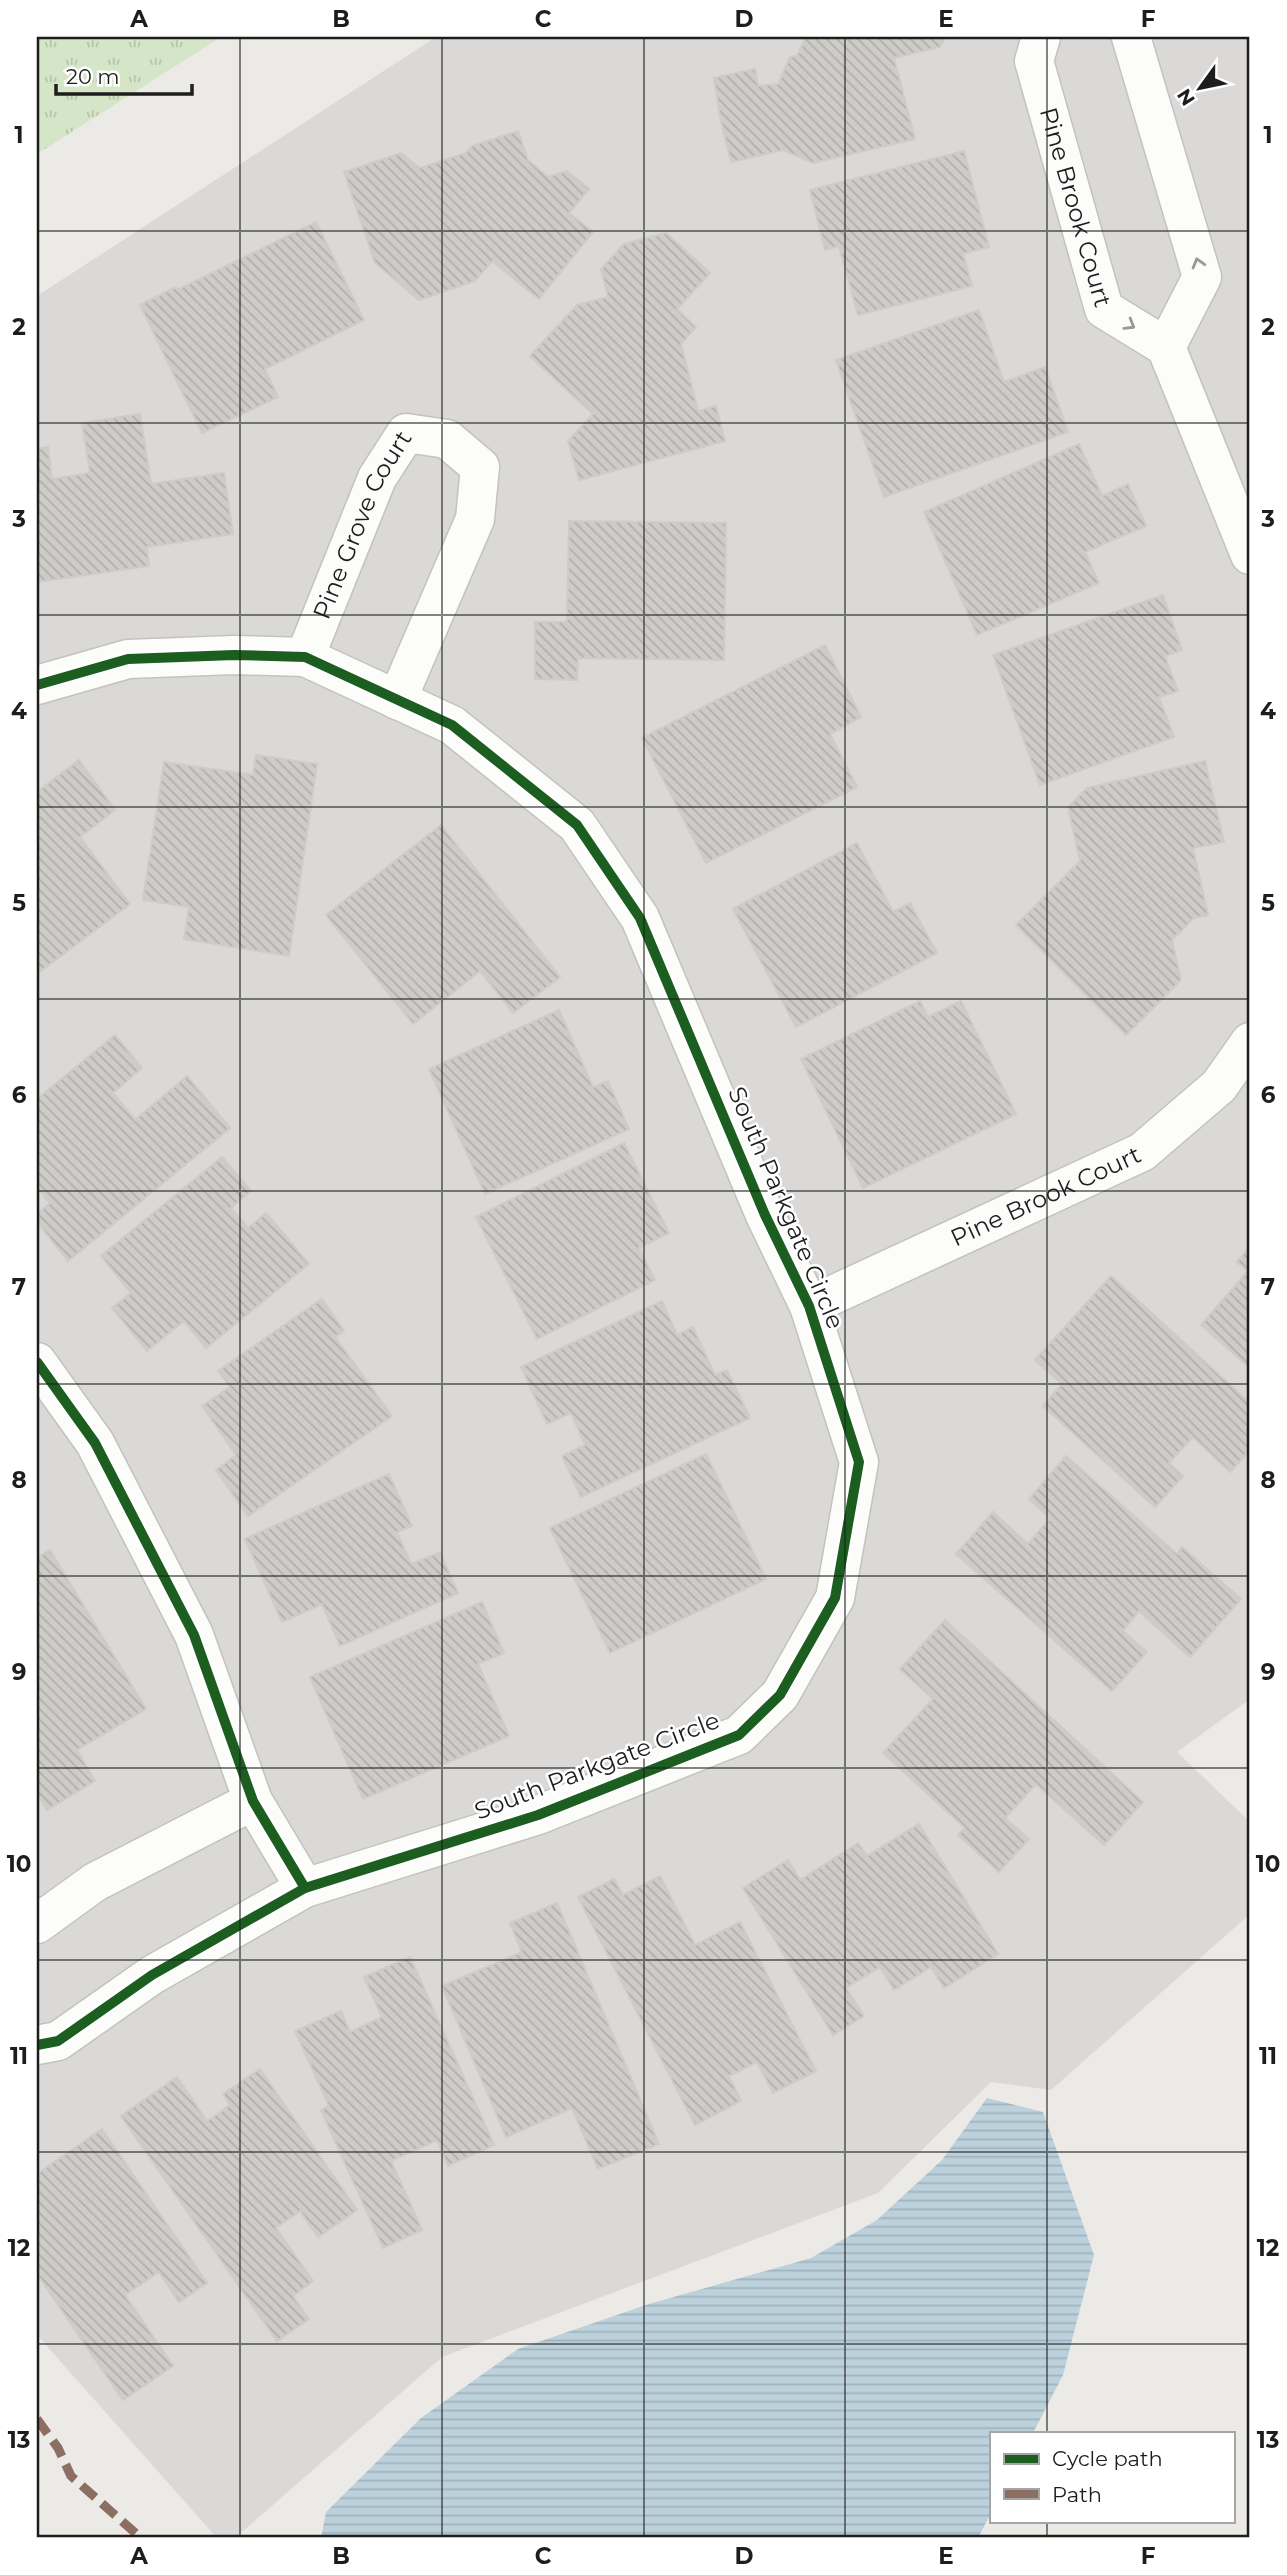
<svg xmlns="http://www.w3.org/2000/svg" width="1287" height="2575" font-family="Montserrat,sans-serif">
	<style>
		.residential { fill: #dad9d7 }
		.grass { fill: url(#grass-tufts) }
		.water { fill: url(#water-rules) }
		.building { fill: url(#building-back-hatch); stroke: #ceccc8; stroke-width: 2 }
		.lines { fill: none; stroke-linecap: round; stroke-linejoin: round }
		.minor-casing { stroke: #c2c2c0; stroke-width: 41 }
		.minor { stroke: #fcfcfb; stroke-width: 38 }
		.quiet { stroke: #8d6e63; stroke-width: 9; stroke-dasharray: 18 9; stroke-linecap: butt }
		.cycleway-casing { stroke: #fff; stroke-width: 15 }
		.cycleway { stroke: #1b5e20; stroke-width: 10 }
		.oneway { stroke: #989897 }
		.grid { fill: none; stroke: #1d1d1d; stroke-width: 2; stroke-opacity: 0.55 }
		.labels { text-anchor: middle; stroke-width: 5; stroke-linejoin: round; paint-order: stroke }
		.street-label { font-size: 24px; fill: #1d1d1d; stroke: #fff }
		.neatline { fill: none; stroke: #1d1d1d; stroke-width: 2.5 }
		.grid-label { font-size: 23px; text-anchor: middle; font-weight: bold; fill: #1d1d1d }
	</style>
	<defs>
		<pattern id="grass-tufts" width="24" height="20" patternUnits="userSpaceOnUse" patternTransform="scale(1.75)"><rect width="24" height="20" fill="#d4e6c7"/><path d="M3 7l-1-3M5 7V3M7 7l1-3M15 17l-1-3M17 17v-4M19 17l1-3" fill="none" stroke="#b6c5aa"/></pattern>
		<pattern id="water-rules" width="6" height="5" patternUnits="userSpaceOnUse" patternTransform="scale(1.75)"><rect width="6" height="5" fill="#bcd1dc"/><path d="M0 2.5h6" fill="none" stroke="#a1b3bc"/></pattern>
		<pattern id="building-back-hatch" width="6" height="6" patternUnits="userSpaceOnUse" patternTransform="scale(1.75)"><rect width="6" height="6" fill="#ceccc9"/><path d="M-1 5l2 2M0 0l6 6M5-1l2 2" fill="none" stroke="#b0afac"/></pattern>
	</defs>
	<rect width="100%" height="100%" fill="#ebeae6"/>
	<!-- residential -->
	<polygon class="residential" points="436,37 1250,37 1250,1699 1177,1752 1250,1822 1250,1914 1051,2090 991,2082 878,2193 442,2357 235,2538 217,2538 37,2335 37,296"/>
	<!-- grass -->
	<polygon class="grass" points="37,37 221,37 37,154"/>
	<!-- water -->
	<polygon class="water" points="987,2098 1043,2112 1094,2255 1063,2375 1033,2433 991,2433 991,2513 978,2538 321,2538 326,2512 421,2418 518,2349 649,2304 811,2258 877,2220 942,2160"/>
	<!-- building -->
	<g class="building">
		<polygon points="806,37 945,37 940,47 894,58 915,139 813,163 783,150 731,162 720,117 714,78 755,69 758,86 778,84 790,57 797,56"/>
		<polygon points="518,131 528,160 548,177 567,171 589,189 569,213 593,232 539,299 492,261 475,281 419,300 375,263 344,172 401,153 420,168 466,153 472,146"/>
		<polygon points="964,151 989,247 963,254 972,286 858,315 839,246 825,250 810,190"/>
		<polygon points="316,222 364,320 265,369 278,397 202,433 140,305 176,287 177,290"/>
		<polygon points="666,233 710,273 677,309 696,327 681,344 698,411 716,406 725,441 579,480 568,441 593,414 530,356 577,305 608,297 601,269 624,244"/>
		<polygon points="979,310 1004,382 1045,367 1068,432 884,497 836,360"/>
		<polygon points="140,414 151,484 224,473 233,534 147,547 149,566 37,582 37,449 48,447 52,479 90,473 82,423"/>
		<polygon points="1079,444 1102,496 1128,484 1146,526 1085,552 1099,583 977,635 924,512"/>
		<polygon points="569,521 726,523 724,660 578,658 577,680 535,679 535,622 567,622"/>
		<polygon points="1163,595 1182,650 1165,656 1178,691 1159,697 1174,737 1040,785 993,655"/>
		<polygon points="825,645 861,717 830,734 857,787 706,863 642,738"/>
		<polygon points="256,755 317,764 289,956 184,939 189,907 143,900 164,762 253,775"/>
		<polygon points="79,760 115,810 80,837 130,904 37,974 37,792"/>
		<polygon points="1205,761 1224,842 1193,848 1208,915 1194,918 1172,940 1181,980 1126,1035 1016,925 1080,861 1068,807 1087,788"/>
		<polygon points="441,825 560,977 513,1013 480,971 413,1024 326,915"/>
		<polygon points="857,843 893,912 910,903 937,953 796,1027 733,909"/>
		<polygon points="920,1001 928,1017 961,1001 1016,1114 863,1188 801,1059"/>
		<polygon points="559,1010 593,1087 608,1081 629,1129 485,1194 429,1069"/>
		<polygon points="115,1035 142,1068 113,1093 135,1120 187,1076 230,1128 68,1261 37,1222 37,1214 50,1203 37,1187 37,1099"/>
		<polygon points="624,1143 669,1233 639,1248 655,1280 537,1339 476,1217"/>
		<polygon points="222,1157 251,1191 231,1208 248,1228 266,1213 309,1264 206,1348 184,1321 147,1351 112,1308 131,1293 101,1256"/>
		<polygon points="1250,1246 1250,1368 1201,1325 1248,1271 1237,1262"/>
		<polygon points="1111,1276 1250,1403 1250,1450 1230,1472 1193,1437 1169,1463 1183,1476 1155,1507 1043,1406 1062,1384 1035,1360"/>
		<polygon points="322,1299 344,1331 335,1337 392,1416 248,1516 216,1470 236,1455 202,1406 230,1387 218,1371"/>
		<polygon points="662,1301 677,1335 693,1327 715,1375 727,1370 750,1418 581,1497 562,1456 585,1445 571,1413 547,1424 521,1367"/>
		<polygon points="706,1454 766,1579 610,1653 550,1528"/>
		<polygon points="1066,1456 1177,1554 1182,1547 1241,1599 1190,1657 1139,1611 1123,1631 1147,1652 1112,1691 956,1554 993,1512 1028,1544 1050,1518 1029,1499"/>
		<polygon points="389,1474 412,1526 397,1532 411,1564 440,1552 458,1593 340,1646 322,1604 282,1622 245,1539"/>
		<polygon points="50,1550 146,1709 77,1750 95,1781 47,1810 37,1793 37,1558"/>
		<polygon points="482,1602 504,1653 478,1664 509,1736 363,1799 310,1677"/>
		<polygon points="945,1620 1143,1802 1104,1845 1036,1784 1005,1818 1029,1839 999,1872 958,1835 965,1828 883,1753 933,1699 900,1669"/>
		<polygon points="919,1824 998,1954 944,1988 931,1967 894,1990 880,1967 846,1988 864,2016 833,2035 743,1888 788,1860 800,1880 858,1843 867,1856"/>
		<polygon points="660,1876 695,1945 740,1922 816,2071 773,2093 757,2062 729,2076 741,2101 695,2125 578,1897 614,1879 623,1895"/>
		<polygon points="557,1903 659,2144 598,2169 572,2108 506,2137 442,1986 522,1952 510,1923"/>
		<polygon points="410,1957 494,2145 448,2166 437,2140 391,2161 422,2230 383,2248 321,2110 329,2106 295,2031 341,2011 350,2032 382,2017 364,1977"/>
		<polygon points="260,2069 357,2210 318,2237 300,2211 276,2228 313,2281 293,2296 309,2319 277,2341 121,2116 177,2077 207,2121 230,2105 223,2094"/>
		<polygon points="102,2129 207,2283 179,2302 159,2272 125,2295 173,2366 123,2400 37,2274 37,2174"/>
	</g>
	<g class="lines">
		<defs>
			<g id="minor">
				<path id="s1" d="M1041,37L1034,61L1104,309L1166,347L1250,555"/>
				<polyline points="1131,37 1202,277 1166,347"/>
				<path id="s2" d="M305,657L377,478L406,433L447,439L480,467L475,519L397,700"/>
				<polyline points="37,685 128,659 234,655 305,657 452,725 577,825 640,918 765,1215 809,1306 859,1462 835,1598 780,1695 739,1735 538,1815 305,1888 152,1975 58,2041 37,2045"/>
				<path id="s3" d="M809,1306L1142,1152L1219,1086L1250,1042"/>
				<polyline points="37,1362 95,1443 194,1635 253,1801 305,1888"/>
				<polyline points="37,1924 95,1882 253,1801"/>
			</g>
		</defs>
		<!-- minor casing -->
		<use href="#minor" class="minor-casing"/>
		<!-- minor -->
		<use href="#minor" class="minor"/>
		<!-- quiet -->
		<polyline class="quiet" points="37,2419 58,2448 71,2476 141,2538"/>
		<defs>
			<g id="cycleway">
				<polyline points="37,685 128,659 234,655 305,657 452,725 577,825 640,918 765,1215 809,1306 859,1462 835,1598 780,1695 739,1735 538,1815 305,1888 152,1975 58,2041 37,2045"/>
				<polyline points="37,1362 95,1443 194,1635 253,1801 305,1888"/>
			</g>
		</defs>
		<!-- cycleway casing -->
		<use href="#cycleway" class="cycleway-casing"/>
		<!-- cycleway -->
		<use href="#cycleway" class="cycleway"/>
	</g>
	<!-- one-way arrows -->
	<defs><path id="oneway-chevron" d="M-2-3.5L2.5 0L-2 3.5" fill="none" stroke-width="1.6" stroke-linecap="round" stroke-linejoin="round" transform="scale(1.75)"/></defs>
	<g class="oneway">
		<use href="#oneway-chevron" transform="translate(1198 263) rotate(-106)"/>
		<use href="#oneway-chevron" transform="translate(1130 325) rotate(31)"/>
	</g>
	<!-- grid -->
	<path class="grid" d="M240,37V2538M442,37V2538M644,37V2538M845,37V2538M1047,37V2433M37,231H1250M37,423H1250M37,615H1250M37,807H1250M37,999H1250M37,1191H1250M37,1384H1250M37,1576H1250M37,1768H1250M37,1960H1250M37,2152H1250M37,2344H1250M1047,2521V2538"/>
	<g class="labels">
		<!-- street labels -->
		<g class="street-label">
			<text dy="8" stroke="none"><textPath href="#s1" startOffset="177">Pine Brook Court</textPath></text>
			<text dy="8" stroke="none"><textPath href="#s2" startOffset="144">Pine Grove Court</textPath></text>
			<text dy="8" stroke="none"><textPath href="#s3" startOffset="261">Pine Brook Court</textPath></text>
			<text transform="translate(786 1208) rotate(67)" y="8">South Parkgate Circle</text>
			<text transform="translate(597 1766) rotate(-21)" y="8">South Parkgate Circle</text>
		</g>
	</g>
	<!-- border -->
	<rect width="1287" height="2575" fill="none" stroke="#ffffff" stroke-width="77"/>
	<!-- legend -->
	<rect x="990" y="2432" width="245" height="91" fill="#ffffff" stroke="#a5a5a5" stroke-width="2"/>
	<rect x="1004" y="2454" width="35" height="10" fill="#1b5e20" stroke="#a5a5a5" stroke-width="2"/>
	<text x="1052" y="2466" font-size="21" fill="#1d1d1d">Cycle path</text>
	<rect x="1004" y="2489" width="35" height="10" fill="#8d6e63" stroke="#a5a5a5" stroke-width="2"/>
	<text x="1052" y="2502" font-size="21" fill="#1d1d1d">Path</text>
	<!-- north arrow -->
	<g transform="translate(1200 88) rotate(237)" stroke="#ffffff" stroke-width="5" paint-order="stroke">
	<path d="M0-5L12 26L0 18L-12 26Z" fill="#1d1d1d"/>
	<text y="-10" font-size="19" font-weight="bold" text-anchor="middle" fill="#1d1d1d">N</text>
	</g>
	<!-- scale -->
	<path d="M56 84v10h136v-10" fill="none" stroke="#1d1d1d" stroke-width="3.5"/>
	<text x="66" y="84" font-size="21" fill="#1d1d1d" stroke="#ffffff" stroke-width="5" paint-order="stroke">20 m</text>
	<rect x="38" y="38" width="1210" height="2498" class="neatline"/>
	<g class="grid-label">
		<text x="139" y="27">A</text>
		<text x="341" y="27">B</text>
		<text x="543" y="27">C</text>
		<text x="744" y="27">D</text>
		<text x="946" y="27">E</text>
		<text x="1148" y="27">F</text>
		<text x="19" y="143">1</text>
		<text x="1268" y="143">1</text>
		<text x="19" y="335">2</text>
		<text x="1268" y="335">2</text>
		<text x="19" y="527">3</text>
		<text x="1268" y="527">3</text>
		<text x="19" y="719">4</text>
		<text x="1268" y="719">4</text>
		<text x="19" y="911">5</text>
		<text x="1268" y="911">5</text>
		<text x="19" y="1103">6</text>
		<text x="1268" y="1103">6</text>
		<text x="19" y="1295">7</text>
		<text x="1268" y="1295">7</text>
		<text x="19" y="1488">8</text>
		<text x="1268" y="1488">8</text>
		<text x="19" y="1680">9</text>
		<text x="1268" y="1680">9</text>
		<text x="19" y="1872">10</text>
		<text x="1268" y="1872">10</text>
		<text x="19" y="2064">11</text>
		<text x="1268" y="2064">11</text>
		<text x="19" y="2256">12</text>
		<text x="1268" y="2256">12</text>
		<text x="19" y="2448">13</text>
		<text x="1268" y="2448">13</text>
		<text x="139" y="2564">A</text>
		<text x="341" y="2564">B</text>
		<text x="543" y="2564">C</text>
		<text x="744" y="2564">D</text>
		<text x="946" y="2564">E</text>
		<text x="1148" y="2564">F</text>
	</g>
</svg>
